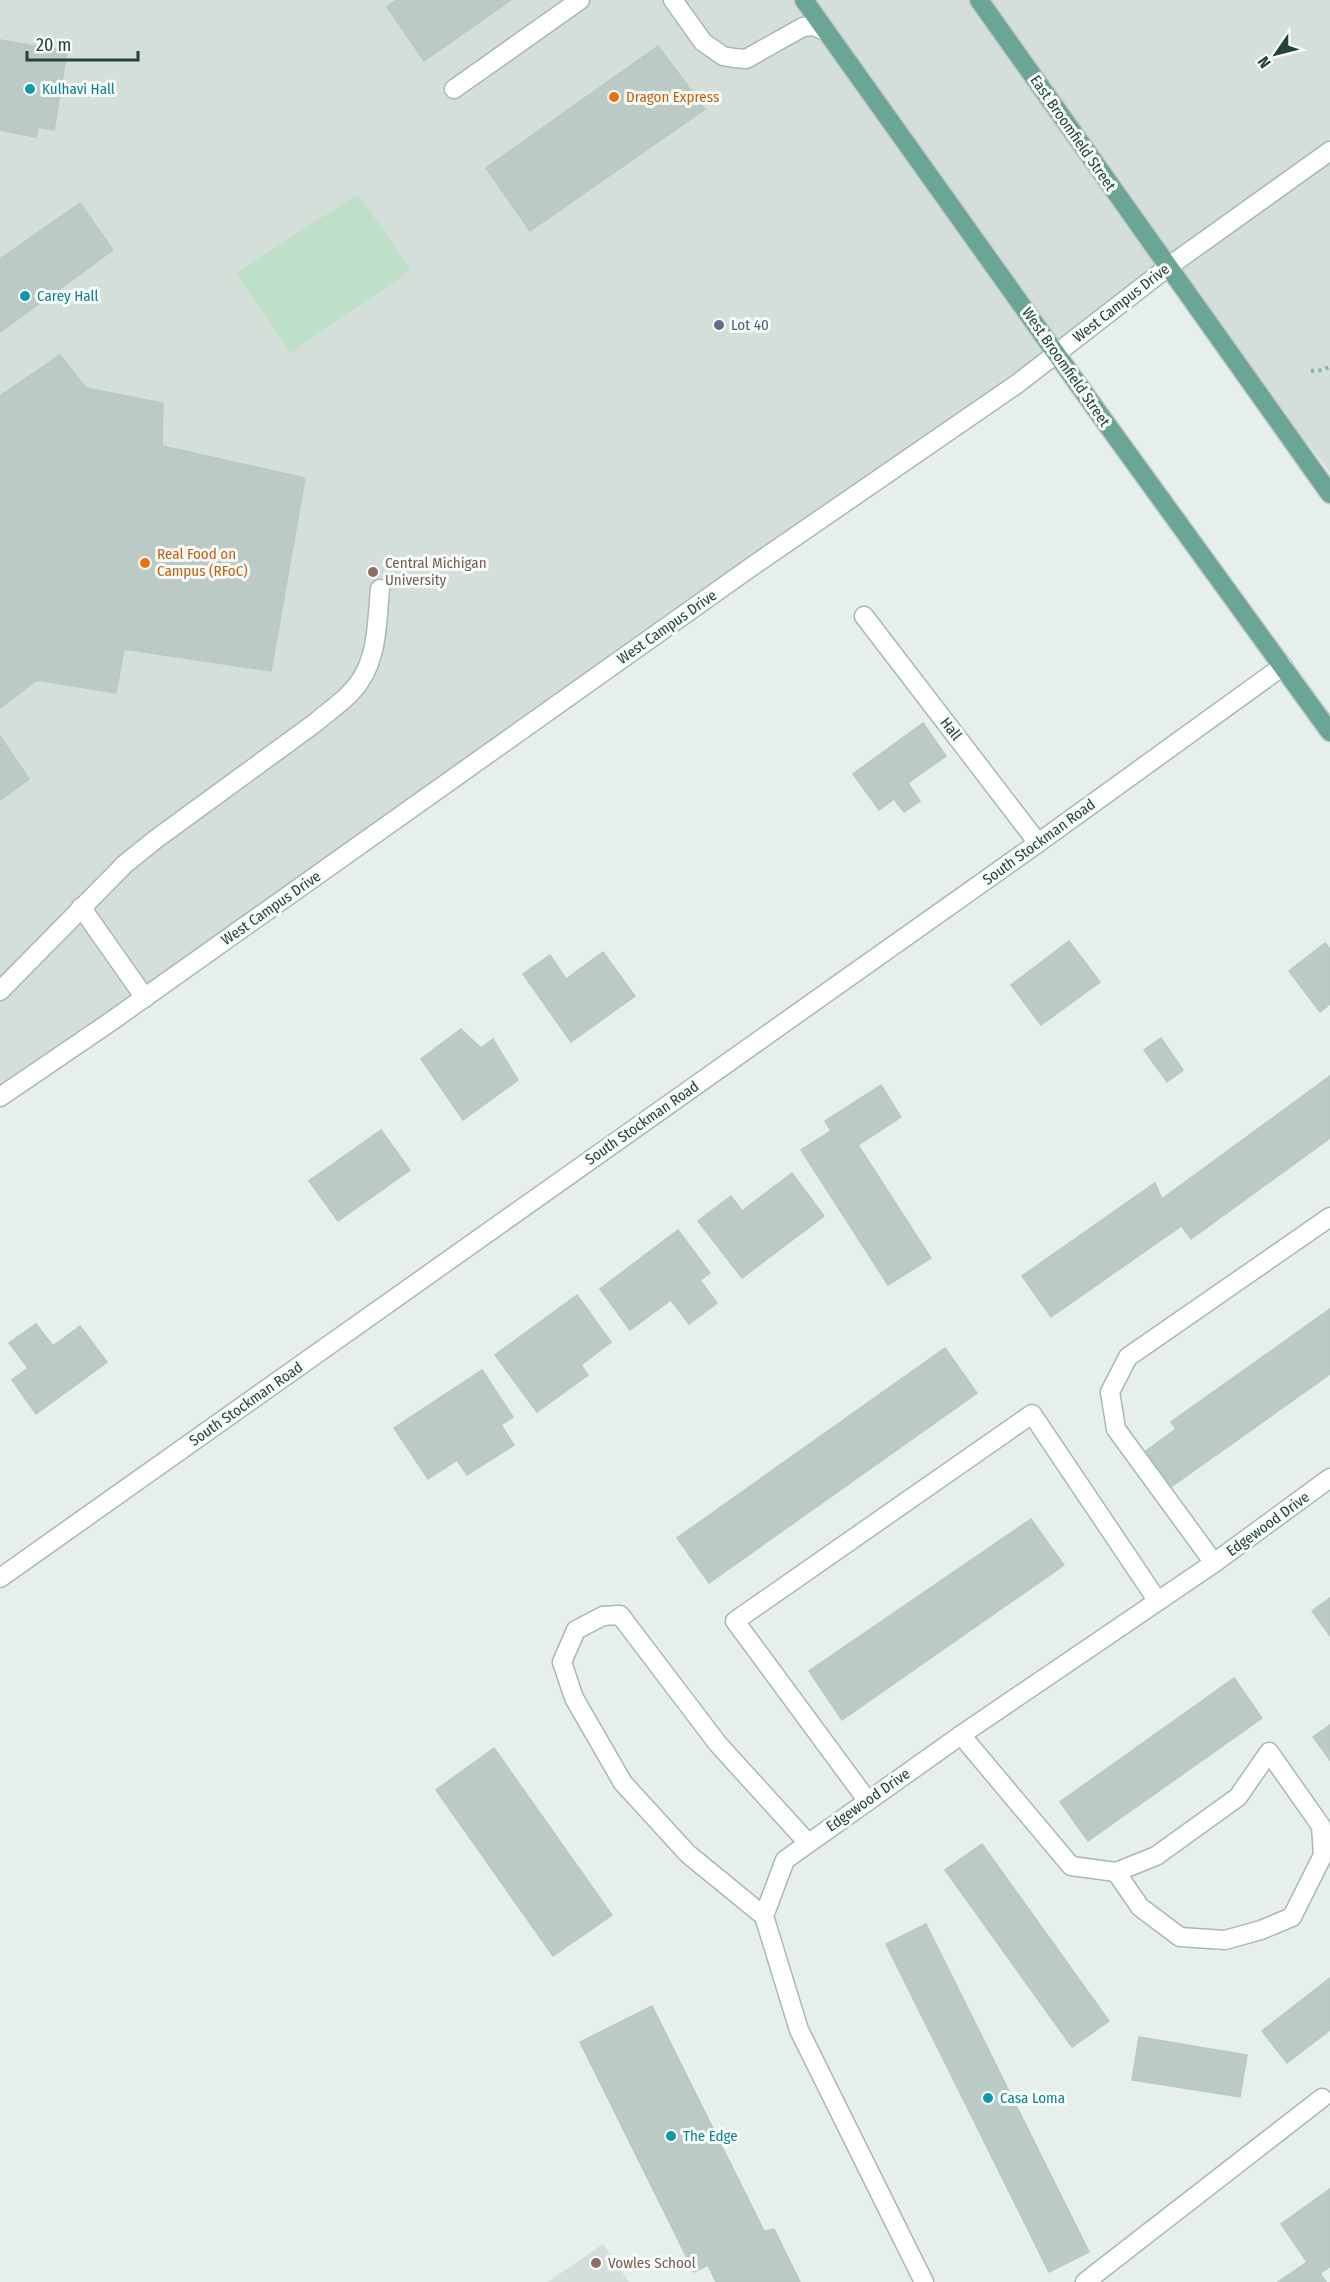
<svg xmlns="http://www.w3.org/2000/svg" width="1330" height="2282" font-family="'Fira Sans Condensed',sans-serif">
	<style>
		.built { fill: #d4dfda }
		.green { fill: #bfe0c8 }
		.building { fill: #bbcac4; stroke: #b8c9c2; stroke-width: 1.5 }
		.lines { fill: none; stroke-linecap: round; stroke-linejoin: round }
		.minor-casing { stroke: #a8b8b2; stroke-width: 21 }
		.major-casing { stroke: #c2cac8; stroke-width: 21 }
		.path { stroke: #86b3a5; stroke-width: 4; stroke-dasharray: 3 4.5; stroke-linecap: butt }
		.minor { stroke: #fff; stroke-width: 18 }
		.major { stroke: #6aa596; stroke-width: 18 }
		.culture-dot { fill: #0f9aa8; stroke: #f7fbf9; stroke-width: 2 }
		.food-dot { fill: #e8710a; stroke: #f7fbf9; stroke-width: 2 }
		.service-dot { fill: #5c6f8a; stroke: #f7fbf9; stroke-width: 2 }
		.education-dot { fill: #8d6e63; stroke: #f7fbf9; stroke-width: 2 }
		.labels { text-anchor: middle; stroke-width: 6; stroke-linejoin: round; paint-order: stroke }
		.culture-label { font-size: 15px; fill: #0d838f; stroke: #f7fbf9; text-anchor: start }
		.food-label { font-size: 15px; fill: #c56008; stroke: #f7fbf9; text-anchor: start }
		.street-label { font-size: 15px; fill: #24423a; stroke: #f7fbf9 }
		.service-label { font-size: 15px; fill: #4e5e75; stroke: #f7fbf9; text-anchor: start }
		.education-label { font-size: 15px; fill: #785e54; stroke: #f7fbf9; text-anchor: start }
	</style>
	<rect width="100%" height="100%" fill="#e6efeb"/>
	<!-- built -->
	<g class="built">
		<polygon points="0,0 1330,0 1330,472 1168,267 0,1097"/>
		<polygon points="603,2244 629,2282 548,2282"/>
	</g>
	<!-- green -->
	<polygon class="green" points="358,194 411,270 290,353 236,273"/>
	<!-- building -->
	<g class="building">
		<polygon points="397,0 511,0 424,61 387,7"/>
		<polygon points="0,40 67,51 54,130 38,127 36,137 0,130"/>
		<polygon points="658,46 705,109 530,231 486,168"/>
		<polygon points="80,203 113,250 0,332 0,259"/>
		<polygon points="60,355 86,388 163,403 162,446 305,478 271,671 124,649 116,693 37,680 0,708 0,396"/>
		<polygon points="923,723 946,756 908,783 920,801 904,812 894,799 879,810 853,774"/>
		<polygon points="0,736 29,779 0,800"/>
		<polygon points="1069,941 1100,982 1041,1025 1011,985"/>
		<polygon points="1325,943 1330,949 1330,1004 1320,1012 1289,971"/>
		<polygon points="603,952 635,996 571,1042 523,974 550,955 566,979"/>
		<polygon points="461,1029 481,1048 493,1039 518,1080 463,1120 421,1059"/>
		<polygon points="1161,1038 1183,1070 1167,1082 1144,1050"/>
		<polygon points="1330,1076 1330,1138 1191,1239 1162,1199"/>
		<polygon points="881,1085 901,1117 858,1145 931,1258 888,1285 801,1150 831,1131 825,1121"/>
		<polygon points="381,1130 410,1170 338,1221 309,1181"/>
		<polygon points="792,1173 824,1216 742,1278 698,1221 731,1196 742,1211"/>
		<polygon points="1155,1183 1162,1199 1184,1224 1051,1317 1022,1276"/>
		<polygon points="678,1230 710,1273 700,1280 717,1303 689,1324 671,1300 630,1330 600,1289"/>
		<polygon points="577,1295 611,1342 581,1365 588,1375 537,1412 495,1355"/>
		<polygon points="1330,1309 1330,1374 1171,1487 1146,1451 1176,1429 1171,1422"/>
		<polygon points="36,1324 53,1346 80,1326 107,1362 36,1414 12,1380 28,1368 9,1343"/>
		<polygon points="945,1348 977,1393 709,1583 677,1538"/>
		<polygon points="482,1370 513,1417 501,1425 514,1445 467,1475 457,1460 428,1479 394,1428"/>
		<polygon points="1031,1519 1064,1565 842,1720 809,1671"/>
		<polygon points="1330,1598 1330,1636 1312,1611"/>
		<polygon points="1234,1678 1262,1718 1088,1841 1060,1802"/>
		<polygon points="1330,1725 1330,1760 1313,1737"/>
		<polygon points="494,1748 612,1915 553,1956 436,1790"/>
		<polygon points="982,1844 1109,2021 1072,2047 945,1870"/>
		<polygon points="926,1924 1089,2252 1049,2272 886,1944"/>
		<polygon points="1330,1978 1330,2030 1287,2063 1262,2031"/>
		<polygon points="652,2006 764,2231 774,2229 800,2282 716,2282 708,2265 694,2272 580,2042"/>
		<polygon points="1139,2037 1247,2055 1240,2097 1132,2080"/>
		<polygon points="1330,2189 1330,2267 1320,2273 1326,2282 1278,2282 1307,2262 1281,2224"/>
	</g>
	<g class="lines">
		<defs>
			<g id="minor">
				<polyline points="673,0 703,42 723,56 734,58 746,59 803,27 814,26 827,32"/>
				<polyline points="454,89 580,0"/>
				<polyline points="864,616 1038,843"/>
				<polyline points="81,907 145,998"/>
				<path d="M0,991L125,864L156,839L315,723C330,710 349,698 360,681C378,655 377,619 380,589"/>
				<polyline points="0,1097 113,1020 754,565 1017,384 1168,267 1330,151"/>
				<polyline points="1214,1563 1116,1429 1110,1392 1128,1357 1330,1217"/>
				<polyline points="0,1578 1038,843 1283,666"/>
				<polyline points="961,1735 1071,1866 1116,1872"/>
				<polygon points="1269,1752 1321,1826 1323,1855 1292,1917 1261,1930 1225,1940 1180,1937 1140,1907 1116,1872 1156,1856 1238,1797"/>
				<polyline points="867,1800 735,1621 1032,1414 1157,1600"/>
				<polyline points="764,1916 688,1854 623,1783 574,1698 562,1662 576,1630 603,1616 620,1615 718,1744 808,1843"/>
				<polyline points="924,2282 799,2030 764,1916 785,1860 961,1735 1214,1563 1330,1478"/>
				<polyline points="1085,2282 1322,2098"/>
			</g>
			<g id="major">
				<polyline points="804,0 1100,415 1330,732"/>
				<polyline points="979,0 1330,494"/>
			</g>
		</defs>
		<!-- minor casing -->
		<use href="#minor" class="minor-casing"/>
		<!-- major casing -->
		<use href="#major" class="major-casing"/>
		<!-- path -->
		<polyline class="path" points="1311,371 1324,370 1330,366"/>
		<!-- minor -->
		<use href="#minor" class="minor"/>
		<!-- major -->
		<use href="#major" class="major"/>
	</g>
	<!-- markers -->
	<g class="culture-dot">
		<circle cx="30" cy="89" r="6"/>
		<circle cx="25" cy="296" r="6"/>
		<circle cx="988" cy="2098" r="6"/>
		<circle cx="671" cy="2136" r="6"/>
	</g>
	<g class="food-dot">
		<circle cx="614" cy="97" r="6"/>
		<circle cx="145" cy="563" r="6"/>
	</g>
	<circle class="service-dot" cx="719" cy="325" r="6"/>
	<g class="education-dot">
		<circle cx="373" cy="572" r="6"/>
		<circle cx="596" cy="2263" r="6"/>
	</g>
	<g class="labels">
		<!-- culture labels -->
		<g class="culture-label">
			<text x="42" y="94">Kulhavi Hall</text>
			<text x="37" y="301">Carey Hall</text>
			<text x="1000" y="2103">Casa Loma</text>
			<text x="683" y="2141">The Edge</text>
		</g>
		<!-- food labels -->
		<g class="food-label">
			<text x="626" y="102">Dragon Express</text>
			<text x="157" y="559">Real Food on<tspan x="157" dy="17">Campus (RFoC)</tspan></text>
		</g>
		<!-- street labels -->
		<g class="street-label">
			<text transform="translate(1073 133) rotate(55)" y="5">East Broomfield Street</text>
			<text transform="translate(1121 303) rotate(-38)" y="5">West Campus Drive</text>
			<text transform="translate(1066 367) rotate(55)" y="5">West Broomfield Street</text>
			<text transform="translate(667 627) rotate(-35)" y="5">West Campus Drive</text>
			<text transform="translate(951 729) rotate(52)" y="5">Hall</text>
			<text transform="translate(1039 842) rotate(-36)" y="5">South Stockman Road</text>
			<text transform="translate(271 908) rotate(-35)" y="5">West Campus Drive</text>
			<text transform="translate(642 1123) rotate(-35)" y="5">South Stockman Road</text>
			<text transform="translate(246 1404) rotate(-35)" y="5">South Stockman Road</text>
			<text transform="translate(1268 1524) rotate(-36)" y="5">Edgewood Drive</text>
			<text transform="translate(868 1800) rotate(-35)" y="5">Edgewood Drive</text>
		</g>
		<!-- service labels -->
		<g class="service-label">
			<text x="731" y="330">Lot 40</text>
		</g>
		<!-- education labels -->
		<g class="education-label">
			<text x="385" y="568">Central Michigan<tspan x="385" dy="17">University</tspan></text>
			<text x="608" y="2268">Vowles School</text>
		</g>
	</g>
	<!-- north arrow -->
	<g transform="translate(1276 54) rotate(235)" stroke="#f7fbf9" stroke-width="4.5" paint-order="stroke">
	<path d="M0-4.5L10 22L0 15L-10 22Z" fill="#24423a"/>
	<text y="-9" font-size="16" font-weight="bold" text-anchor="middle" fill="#24423a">N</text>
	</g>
	<!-- scale -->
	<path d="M27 51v9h111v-9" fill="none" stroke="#24423a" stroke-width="3"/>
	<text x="36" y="51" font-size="18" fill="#24423a" stroke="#f7fbf9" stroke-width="4.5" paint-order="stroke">20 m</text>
</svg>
